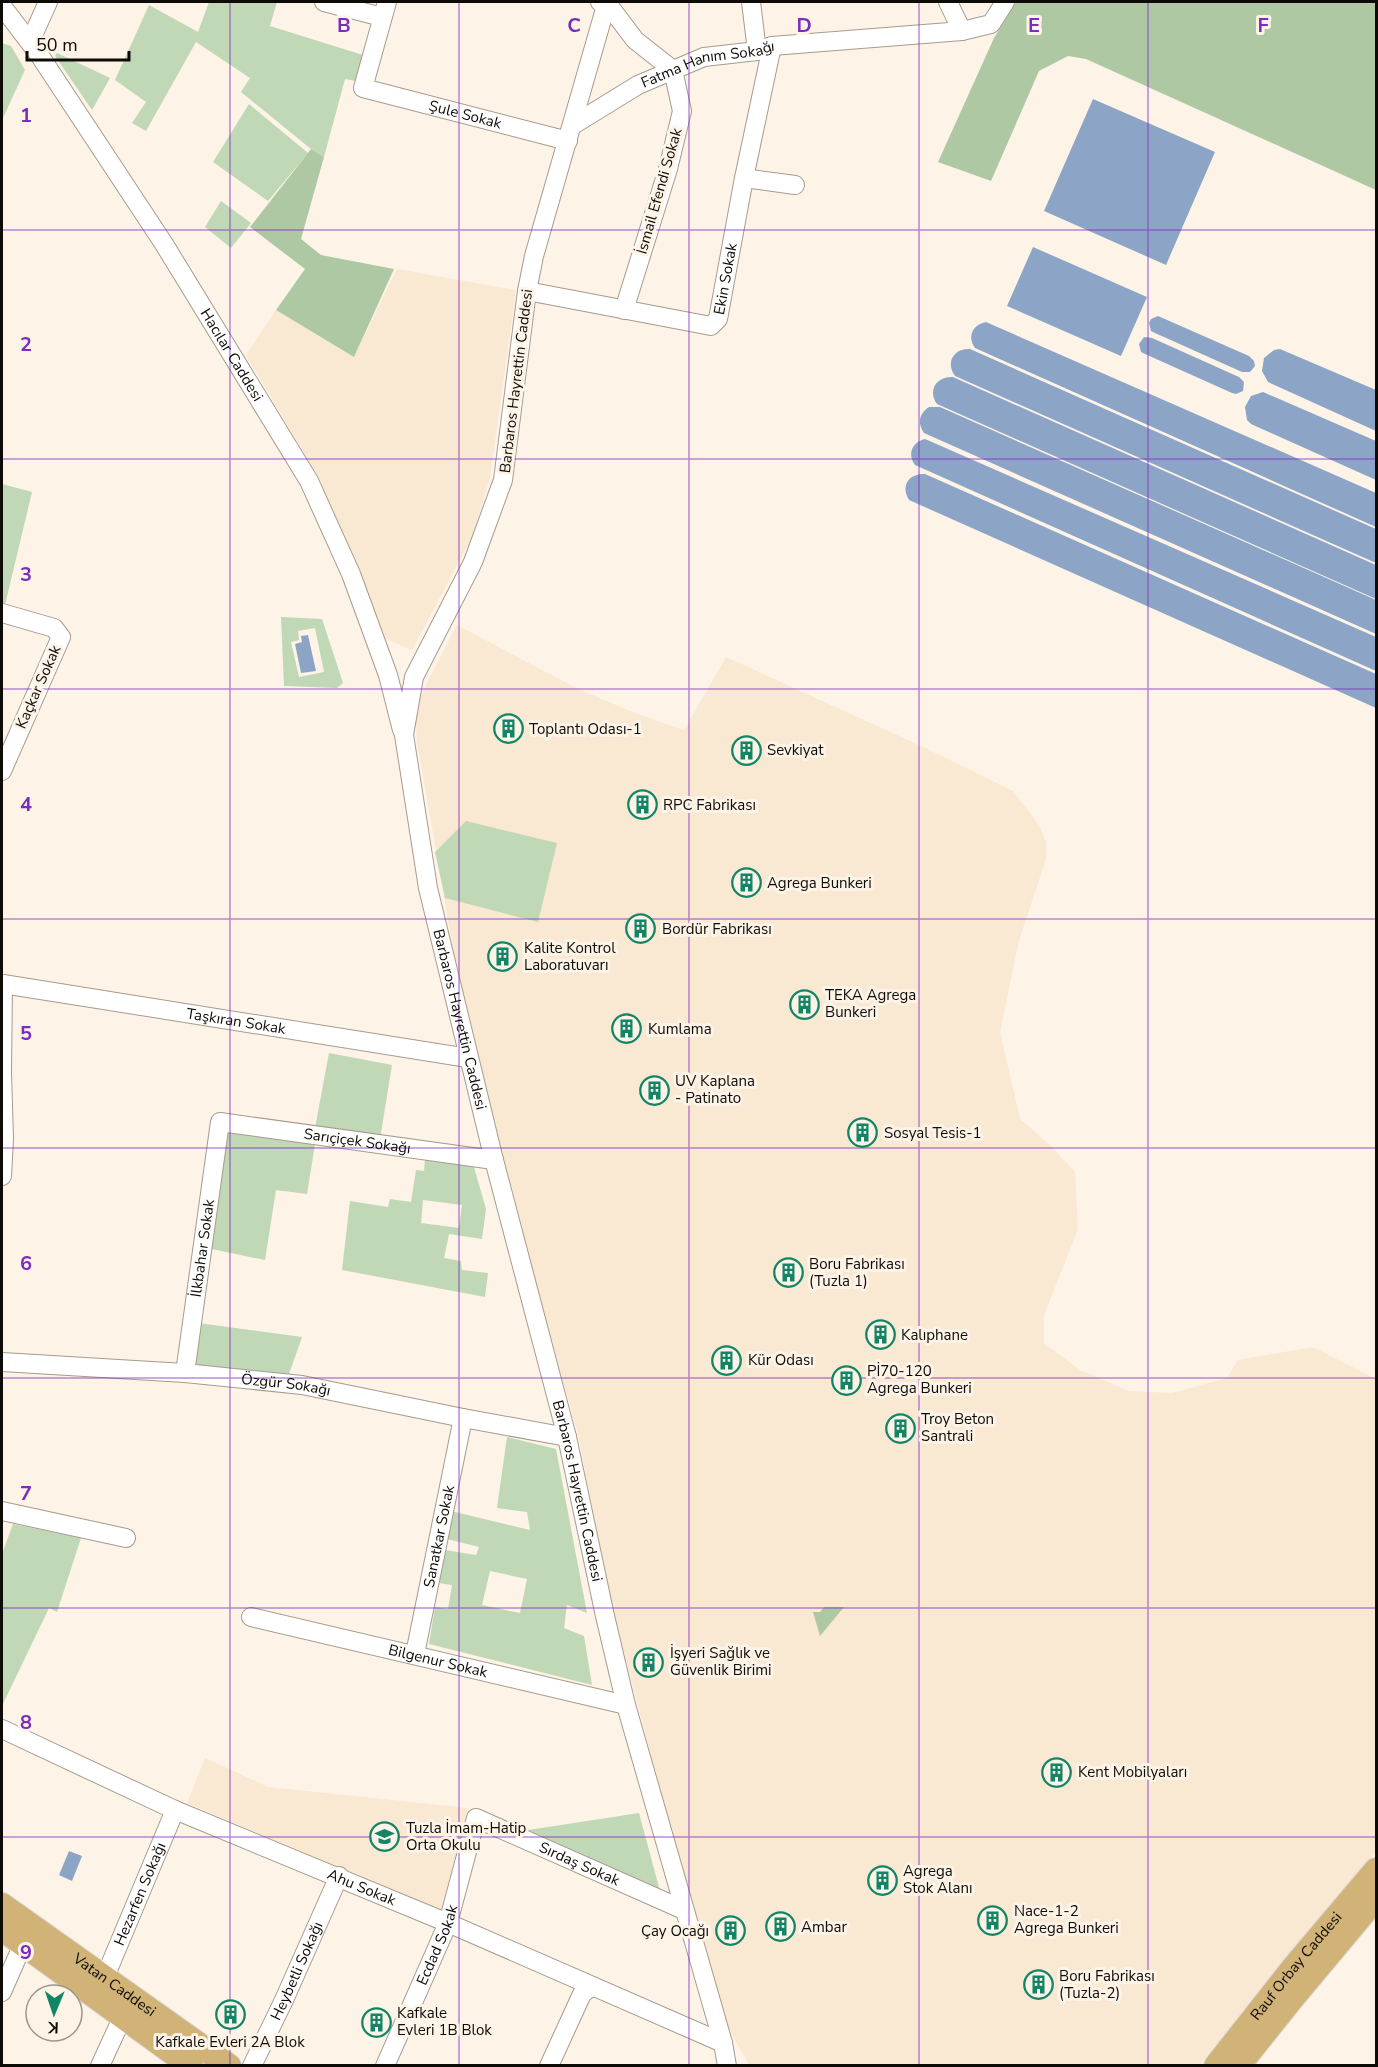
<svg xmlns="http://www.w3.org/2000/svg" width="1378" height="2067" font-family="'Nunito Sans',sans-serif">
	<style>
		.built { fill: #f9e8d2 }
		.green { fill: #c0d8b5; fill-rule: evenodd }
		.forest { fill: #afc8a4 }
		.water { fill: #8ca5c7 }
		.lines { fill: none; stroke-linecap: round; stroke-linejoin: round }
		.minor-casing { stroke: #a69b8c; stroke-width: 20 }
		.major-casing { stroke: #d8d8d7; stroke-width: 26 }
		.minor { stroke: #fff; stroke-width: 18 }
		.major { stroke: #d1b277; stroke-width: 24 }
		.grid { fill: none; stroke: #7b2cbf; stroke-width: 1.5; stroke-opacity: 0.55 }
		.labels { text-anchor: middle; stroke-width: 6; stroke-linejoin: round; paint-order: stroke }
		.street-label { font-size: 15px; fill: #0e0b06; stroke: #fdf3e7 }
		.poi-label { font-size: 15px; fill: #0e0b06; stroke: #fdf3e7; text-anchor: start }
		.grid-label { font-size: 20px; text-anchor: middle; font-weight: bold; fill: #7b2cbf; stroke: #fdf3e7; stroke-width: 6; stroke-linejoin: round; paint-order: stroke }
	</style>
	<rect width="100%" height="100%" fill="#fdf3e7"/>
	<!-- built -->
	<g class="built">
		<polygon points="397,269 516,290 490,478 472,537 412,650 384,638 318,476 246,355 276,310 354,357"/>
		<polygon points="457,625 574,687 632,712 684,730 726,657 923,747 1013,791 1039,825 1046,842 1046,859 1019,940 1000,1032 1020,1119 1050,1145 1075,1172 1078,1229 1044,1315 1044,1343 1080,1370 1129,1391 1172,1393 1227,1378 1238,1360 1313,1347 1376,1379 1376,1852 1200,2065 749,2065 722,2016 701,1943 613,1611 577,1430 500,1157 459,982 417,742 415,706"/>
		<polygon points="205,1758 268,1787 468,1808 441,1910 187,1803"/>
	</g>
	<!-- green -->
	<g class="green">
		<polygon points="209,2 277,2 270,26 363,55 356,81 345,79 324,157 311,149 241,92 250,78 196,42 146,131 132,123 146,102 115,80 149,5 198,32"/>
		<polygon points="2,43 11,46 25,70 2,120"/>
		<polygon points="57,53 110,78 92,110 55,56"/>
		<polygon points="249,104 308,153 268,201 213,162"/>
		<polygon points="221,201 251,223 231,248 205,227"/>
		<polygon points="2,484 32,492 5,605 2,604"/>
		<path d="M281,617L322,619L343,683L337,688L284,686ZM315,628L324,672L299,677L291,642L299,640L298,631Z"/>
		<polygon points="466,821 557,843 538,922 445,898 435,852"/>
		<polygon points="329,1053 392,1065 380,1139 315,1128"/>
		<polygon points="224,1130 315,1144 307,1194 276,1190 265,1260 207,1248"/>
		<path d="M425,1160L474,1167L486,1209L482,1239L449,1234L444,1258L461,1261L462,1270L488,1273L485,1297L342,1270L350,1201L388,1207L390,1199L411,1202L416,1170L424,1171ZM423,1200L462,1205L459,1228L421,1223Z"/>
		<polygon points="198,1323 302,1337 289,1374 194,1365"/>
		<path d="M507,1437L556,1449L587,1613L567,1605L564,1628L584,1636L592,1685L429,1644L435,1607L448,1609L452,1585L439,1583L445,1550L476,1555L479,1547L447,1539L451,1511L530,1530L527,1512L497,1508ZM490,1571L527,1579L520,1613L482,1605Z"/>
		<polygon points="13,1524 81,1538 57,1612 49,1608 2,1706 2,1554"/>
		<polygon points="639,1813 660,1891 522,1831"/>
	</g>
	<!-- forest -->
	<g class="forest">
		<polygon points="1016,2 1376,2 1376,190 1086,59 1068,56 1039,71 991,181 938,162 994,38"/>
		<polygon points="311,149 324,157 301,239 321,255 394,269 354,357 276,310 305,269 250,227"/>
		<polygon points="824,1607 844,1607 820,1636 813,1612 820,1612"/>
	</g>
	<!-- water -->
	<g class="water">
		<polygon points="1093,99 1215,152 1166,265 1044,211"/>
		<polygon points="1033,247 1147,297 1121,356 1007,306"/>
		<polygon points="1158,316 1249,356 1254,361 1255,366 1250,372 1242,372 1155,333 1151,331 1149,323 1151,319"/>
		<path d="M986,322L1376,493V527L975,348C967,337 972,325 986,322Z"/>
		<polygon points="1144,337 1152,338 1239,377 1244,382 1243,391 1236,394 1232,393 1145,354 1141,352 1139,344"/>
		<path d="M970,349L1376,529V563L955,376C945,362 954,348 970,349Z"/>
		<polygon points="1280,349 1376,390 1376,431 1268,382 1262,371 1264,358 1274,350"/>
		<path d="M953,377L1376,565V599L937,404C927,390 937,376 953,377Z"/>
		<polygon points="1263,392 1376,441 1376,480 1251,424 1247,420 1245,407 1251,396"/>
		<path d="M929,407H940L1376,600V634L924,433C917,423 919,414 929,407Z"/>
		<path d="M925,439L1376,637V671L915,465C907,454 912,442 925,439Z"/>
		<path d="M925,474L1376,674V708L909,500C900,486 909,473 925,474Z"/>
		<polygon points="308,635 316,671 301,673 295,644 302,642 301,636"/>
		<polygon points="69,1851 82,1856 72,1881 59,1875"/>
	</g>
	<g class="lines">
		<defs>
			<g id="minor">
				<polyline points="324,2 382,17"/>
				<path id="s1" d="M387,2L363,88L568,141"/>
				<polyline points="600,2 607,3 635,40 673,70 682,111 668,169 624,310"/>
				<path id="s2" d="M607,2L534,256L527,291L503,480L473,562L414,677L404,735L428,888L494,1160L567,1437L605,1616L626,1705L723,2043L727,2066"/>
				<polyline points="751,2 757,51"/>
				<polyline points="948,2 962,31"/>
				<path id="s3" d="M2,6L40,56L164,244L309,481L351,574L388,675L402,730"/>
				<polyline points="30,42 48,2"/>
				<path id="s4" d="M573,125L638,85L704,57L757,51L772,46L962,31L991,24L1005,2"/>
				<polyline points="744,178 795,185"/>
				<path id="s5" d="M527,291L711,326L718,319L744,178L772,46"/>
				<polyline points="2,613 54,628 61,637 2,771"/>
				<path id="s6" d="M3,984L468,1058"/>
				<polyline points="2,1176 4,1139 2,1072 3,984"/>
				<path id="s7" d="M2,1362L185,1373L302,1385L463,1418L567,1437"/>
				<path id="s8" d="M185,1373L220,1122L494,1160"/>
				<polyline points="2,1511 126,1538"/>
				<path id="s9" d="M251,1617L626,1705"/>
				<path id="s10" d="M415,1654L463,1418"/>
				<path id="s11" d="M2,1729L175,1810L448,1923L723,2043"/>
				<path id="s12" d="M105,1977L175,1810"/>
				<polyline points="2,1992 23,1944"/>
				<polyline points="100,2066 123,2016"/>
				<path id="s13" d="M252,2066L284,2000L339,1876"/>
				<path id="s14" d="M385,2066L448,1923L476,1818L684,1910"/>
				<polyline points="549,2066 582,1994 592,1986"/>
			</g>
			<g id="major">
				<path id="s15" d="M2,1905L229,2066"/>
				<polyline points="2,1929 191,2066"/>
				<path id="s16" d="M1216,2066L1294,1967L1376,1870"/>
				<polyline points="1238,2066 1290,2001 1376,1898"/>
			</g>
		</defs>
		<!-- minor casing -->
		<use href="#minor" class="minor-casing"/>
		<!-- major casing -->
		<use href="#major" class="major-casing"/>
		<!-- minor -->
		<use href="#minor" class="minor"/>
		<!-- major -->
		<use href="#major" class="major"/>
	</g>
	<!-- grid -->
	<path class="grid" d="M230,2V2066M459,2V2066M689,2V2066M919,2V2066M1148,2V2066M2,230H1376M2,459H1376M2,689H1376M2,919H1376M2,1148H1376M2,1378H1376M2,1608H1376M2,1837H1376"/>
	<!-- icons -->
	<defs>
		<symbol id="building-ring" viewBox="-11 -11 22 22"><circle r="9.5" fill="#fdf3e7" stroke="#118565" stroke-width="1.5"/><path d="M-4-6H4V6H1V3H-1V6H-4ZM-2.5-4.3h1.7v1.8h-1.7ZM.8-4.3h1.7v1.8H.8ZM-2.5-1h1.7V.8h-1.7ZM.8-1h1.7V.8H.8Z" fill="#118565"/></symbol>
		<symbol id="school-ring" viewBox="-11 -11 22 22"><circle r="9.5" fill="#fdf3e7" stroke="#118565" stroke-width="1.5"/><path d="M0-5L7-2L0 1L-7-2ZM-4 1L0 2.5L4 1V4Q0 6-4 4Z" fill="#118565"/></symbol>
	</defs>
	<g fill-rule="evenodd">
		<use href="#building-ring" x="492" y="712" width="33" height="33"/>
		<use href="#building-ring" x="730" y="734" width="33" height="33"/>
		<use href="#building-ring" x="626" y="788" width="33" height="33"/>
		<use href="#building-ring" x="730" y="866" width="33" height="33"/>
		<use href="#building-ring" x="624" y="912" width="33" height="33"/>
		<use href="#building-ring" x="486" y="940" width="33" height="33"/>
		<use href="#building-ring" x="788" y="988" width="33" height="33"/>
		<use href="#building-ring" x="610" y="1012" width="33" height="33"/>
		<use href="#building-ring" x="638" y="1074" width="33" height="33"/>
		<use href="#building-ring" x="846" y="1116" width="33" height="33"/>
		<use href="#building-ring" x="772" y="1256" width="33" height="33"/>
		<use href="#building-ring" x="864" y="1318" width="33" height="33"/>
		<use href="#building-ring" x="710" y="1344" width="33" height="33"/>
		<use href="#building-ring" x="830" y="1364" width="33" height="33"/>
		<use href="#building-ring" x="884" y="1412" width="33" height="33"/>
		<use href="#building-ring" x="632" y="1646" width="33" height="33"/>
		<use href="#building-ring" x="1040" y="1756" width="33" height="33"/>
		<use href="#school-ring" x="368" y="1820" width="33" height="33"/>
		<use href="#building-ring" x="866" y="1864" width="33" height="33"/>
		<use href="#building-ring" x="976" y="1904" width="33" height="33"/>
		<use href="#building-ring" x="764" y="1910" width="33" height="33"/>
		<use href="#building-ring" x="714" y="1914" width="33" height="33"/>
		<use href="#building-ring" x="1022" y="1968" width="33" height="33"/>
		<use href="#building-ring" x="214" y="1998" width="33" height="33"/>
		<use href="#building-ring" x="360" y="2006" width="33" height="33"/>
	</g>
	<g class="labels">
		<!-- street labels -->
		<g class="street-label">
			<text dy="5" stroke="none"><textPath href="#s4" startOffset="150">Fatma Hanım Sokağı</textPath></text>
			<text dy="5" stroke="none"><textPath href="#s1" startOffset="195">Şule Sokak</textPath></text>
			<text transform="translate(659 191) rotate(-74)" y="5">İsmail Efendi Sokak</text>
			<text dy="5" stroke="none"><textPath href="#s5" startOffset="238">Ekin Sokak</textPath></text>
			<text dy="5" stroke="none"><textPath href="#s3" startOffset="418">Hacılar Caddesi</textPath></text>
			<text transform="translate(516 381) rotate(-83)" y="5">Barbaros Hayrettin Caddesi</text>
			<text transform="translate(38 687) rotate(-66)" y="5">Kaçkar Sokak</text>
			<text dy="5" stroke="none"><textPath href="#s2" startOffset="1056">Barbaros Hayrettin Caddesi</textPath></text>
			<text dy="5" stroke="none"><textPath href="#s6" startOffset="236">Taşkıran Sokak</textPath></text>
			<text dy="5" stroke="none"><textPath href="#s8" startOffset="392">Sarıçiçek Sokağı</textPath></text>
			<text dy="5" stroke="none"><textPath href="#s8" startOffset="126">İlkbahar Sokak</textPath></text>
			<text dy="5" stroke="none"><textPath href="#s7" startOffset="285">Özgür Sokağı</textPath></text>
			<text dy="5" stroke="none"><textPath href="#s2" startOffset="1542">Barbaros Hayrettin Caddesi</textPath></text>
			<text dy="5" stroke="none"><textPath href="#s10" startOffset="120">Sanatkar Sokak</textPath></text>
			<text dy="5" stroke="none"><textPath href="#s9" startOffset="192">Bilgenur Sokak</textPath></text>
			<text dy="5" stroke="none"><textPath href="#s14" startOffset="378">Sırdaş Sokak</textPath></text>
			<text dy="5" stroke="none"><textPath href="#s11" startOffset="393">Ahu Sokak</textPath></text>
			<text dy="5" stroke="none"><textPath href="#s12" startOffset="90">Hezarfen Sokağı</textPath></text>
			<text dy="5" stroke="none"><textPath href="#s14" startOffset="132">Ecdad Sokak</textPath></text>
			<text dy="5" stroke="none"><textPath href="#s16" startOffset="128">Rauf Orbay Caddesi</textPath></text>
			<text dy="5" stroke="none"><textPath href="#s13" startOffset="105">Heybetli Sokağı</textPath></text>
			<text dy="5" stroke="none"><textPath href="#s15" startOffset="138">Vatan Caddesi</textPath></text>
		</g>
		<!-- poi labels -->
		<g class="poi-label">
			<text x="529" y="734">Toplantı Odası-1</text>
			<text x="767" y="755">Sevkiyat</text>
			<text x="663" y="810">RPC Fabrikası</text>
			<text x="767" y="888">Agrega Bunkeri</text>
			<text x="662" y="934">Bordür Fabrikası</text>
			<text x="524" y="953">Kalite Kontrol<tspan x="524" dy="17">Laboratuvarı</tspan></text>
			<text x="825" y="1000">TEKA Agrega<tspan x="825" dy="17">Bunkeri</tspan></text>
			<text x="648" y="1034">Kumlama</text>
			<text x="675" y="1086">UV Kaplana<tspan x="675" dy="17">- Patinato</tspan></text>
			<text x="884" y="1138">Sosyal Tesis-1</text>
			<text x="809" y="1269">Boru Fabrikası<tspan x="809" dy="17">(Tuzla 1)</tspan></text>
			<text x="901" y="1340">Kalıphane</text>
			<text x="748" y="1365">Kür Odası</text>
			<text x="867" y="1376">Pİ70-120<tspan x="867" dy="17">Agrega Bunkeri</tspan></text>
			<text x="921" y="1424">Troy Beton<tspan x="921" dy="17">Santrali</tspan></text>
			<text x="670" y="1658">İşyeri Sağlık ve<tspan x="670" dy="17">Güvenlik Birimi</tspan></text>
			<text x="1078" y="1777">Kent Mobilyaları</text>
			<text x="406" y="1833">Tuzla İmam-Hatip<tspan x="406" dy="17">Orta Okulu</tspan></text>
			<text x="903" y="1876">Agrega<tspan x="903" dy="17">Stok Alanı</tspan></text>
			<text x="1014" y="1916">Nace-1-2<tspan x="1014" dy="17">Agrega Bunkeri</tspan></text>
			<text x="801" y="1932">Ambar</text>
			<text x="709" y="1936" text-anchor="end">Çay Ocağı</text>
			<text x="1059" y="1981">Boru Fabrikası<tspan x="1059" dy="17">(Tuzla-2)</tspan></text>
			<text x="397" y="2018">Kafkale<tspan x="397" dy="17">Evleri 1B Blok</tspan></text>
			<text x="230" y="2047" text-anchor="middle">Kafkale Evleri 2A Blok</text>
		</g>
	</g>
	<g class="grid-label">
		<text x="344" y="32">B</text>
		<text x="574" y="32">C</text>
		<text x="804" y="32">D</text>
		<text x="1034" y="32">E</text>
		<text x="1263" y="32">F</text>
		<text x="26" y="122">1</text>
		<text x="26" y="351">2</text>
		<text x="26" y="581">3</text>
		<text x="26" y="811">4</text>
		<text x="26" y="1040">5</text>
		<text x="26" y="1270">6</text>
		<text x="26" y="1500">7</text>
		<text x="26" y="1729">8</text>
		<text x="26" y="1959">9</text>
	</g>
	<!-- border -->
	<rect width="1378" height="2067" fill="none" stroke="#0e0b06" stroke-width="6"/>
	<!-- north arrow -->
	<g transform="translate(54 2013) rotate(182)"><circle r="28" fill="#fdf3e7" stroke="#9d968d" stroke-width="1.5"/>
	<path d="M0-4.5L10 22L0 15L-10 22Z" fill="#118565"/>
	<text y="-9" font-size="16" font-weight="bold" text-anchor="middle" fill="#0e0b06">K</text>
	</g>
	<!-- scale -->
	<path d="M27 51v9h102v-9" fill="none" stroke="#0e0b06" stroke-width="3"/>
	<text x="36" y="51" font-size="18" fill="#0e0b06" stroke="#fdf3e7" stroke-width="4.5" paint-order="stroke">50 m</text>
</svg>
